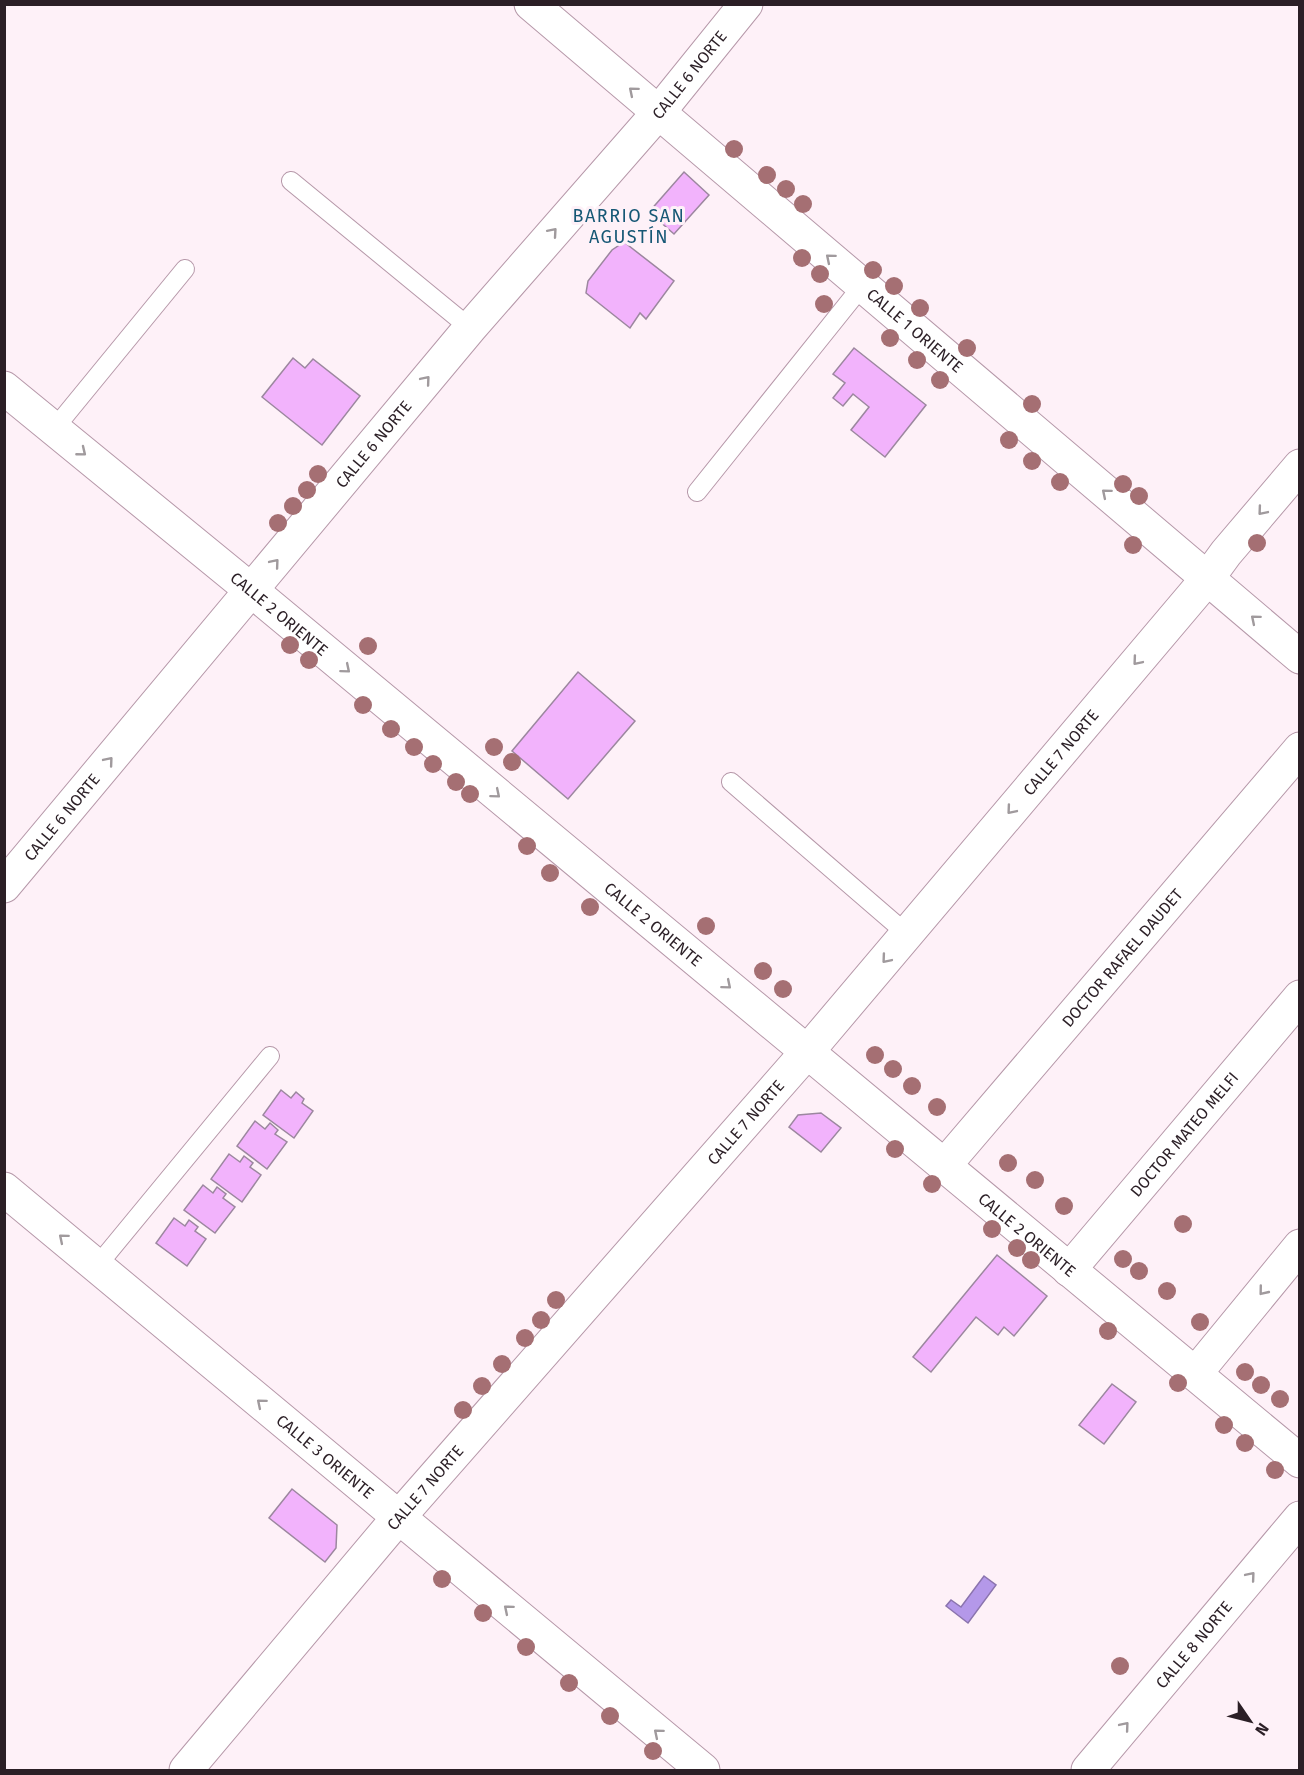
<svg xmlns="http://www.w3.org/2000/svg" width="1304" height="1775" font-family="'Fira Sans',sans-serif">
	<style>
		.water { fill: #b498e9; stroke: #8b74ae; stroke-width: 1.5 }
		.building { fill: #f2b3fc; stroke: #9c879f; stroke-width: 1.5 }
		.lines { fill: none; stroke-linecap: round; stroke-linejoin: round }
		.service-casing { stroke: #b698a9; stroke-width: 20 }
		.minor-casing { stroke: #b698a9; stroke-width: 35 }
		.service { stroke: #fff; stroke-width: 18 }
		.minor { stroke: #fff; stroke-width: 33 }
		.tree { fill: #a56f73 }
		.oneway { stroke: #a09a9d }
		.labels { text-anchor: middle; stroke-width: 6; stroke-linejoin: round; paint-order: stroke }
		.street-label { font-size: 16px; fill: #2b1f26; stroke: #fef1f8 }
		.neighbourhood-label { font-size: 18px; letter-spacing: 1.5px; fill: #165775; stroke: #fef1f8 }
	</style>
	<rect width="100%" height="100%" fill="#fef1f8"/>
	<!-- water -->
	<polygon class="water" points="984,1576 996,1585 968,1623 946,1606 951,1600 961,1607"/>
	<!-- building -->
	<g class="building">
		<polygon points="684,172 709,195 674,234 649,212"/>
		<polygon points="624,242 674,281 646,319 640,313 630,328 586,293 588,281 612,250"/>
		<polygon points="854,348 926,405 885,457 851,430 869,407 853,394 843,406 833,398 845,383 833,374"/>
		<polygon points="293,358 305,368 313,359 360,396 322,445 262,397"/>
		<polygon points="578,672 635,721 568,799 512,751"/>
		<polygon points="281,1090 291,1098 296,1092 304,1099 302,1103 313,1111 294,1138 263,1115"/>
		<polygon points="821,1113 841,1128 821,1152 789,1127 798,1115"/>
		<polygon points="255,1121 265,1129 270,1123 278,1130 275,1134 287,1142 267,1169 237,1146"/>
		<polygon points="229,1154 240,1162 244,1156 253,1163 250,1167 261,1175 242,1202 211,1179"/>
		<polygon points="203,1185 213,1193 217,1187 226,1194 223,1198 235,1207 215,1233 184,1210"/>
		<polygon points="174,1218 185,1226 189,1220 198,1227 195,1231 206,1239 187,1266 156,1243"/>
		<polygon points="997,1255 1047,1296 1014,1336 1004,1327 998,1335 976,1317 931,1372 913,1357"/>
		<polygon points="1112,1384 1136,1402 1104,1444 1079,1425"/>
		<polygon points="292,1489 337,1525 336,1548 325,1562 269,1518"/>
	</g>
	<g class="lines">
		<defs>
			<g id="service">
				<polyline points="291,181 470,328"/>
				<polyline points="54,429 185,269"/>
				<polyline points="697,492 862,286"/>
				<polyline points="731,782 907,934"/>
				<polyline points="97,1266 270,1056"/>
			</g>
			<g id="minor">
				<path id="s1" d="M531,4L1300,657"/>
				<path id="s2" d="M4,388L251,590L1300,1461"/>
				<path id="s3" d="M4,886L470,328L658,113L746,4"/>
				<path id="s4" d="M944,1166L1300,749"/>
				<path id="s5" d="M4,1189L703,1770"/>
				<path id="s6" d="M1069,1270L1300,997"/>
				<polyline points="1195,1374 1300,1246"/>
				<path id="s7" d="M186,1770L398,1518L807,1052L1207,579L1226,553L1300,466"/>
				<path id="s8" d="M1088,1770L1300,1518"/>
			</g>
		</defs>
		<!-- service casing -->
		<use href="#service" class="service-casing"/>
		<!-- minor casing -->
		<use href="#minor" class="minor-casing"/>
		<!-- service -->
		<use href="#service" class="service"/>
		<!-- minor -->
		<use href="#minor" class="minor"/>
	</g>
	<!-- trees -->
	<g class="tree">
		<circle cx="734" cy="149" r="9"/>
		<circle cx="767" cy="175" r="9"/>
		<circle cx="786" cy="189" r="9"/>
		<circle cx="803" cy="204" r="9"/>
		<circle cx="802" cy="258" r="9"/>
		<circle cx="873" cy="270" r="9"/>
		<circle cx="820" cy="274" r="9"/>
		<circle cx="894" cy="286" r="9"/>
		<circle cx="824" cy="304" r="9"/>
		<circle cx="920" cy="308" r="9"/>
		<circle cx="890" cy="338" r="9"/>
		<circle cx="967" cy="348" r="9"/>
		<circle cx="917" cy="360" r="9"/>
		<circle cx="940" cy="380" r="9"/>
		<circle cx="1032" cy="404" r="9"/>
		<circle cx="1009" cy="440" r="9"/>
		<circle cx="1032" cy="461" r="9"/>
		<circle cx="318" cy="474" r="9"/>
		<circle cx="1060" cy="482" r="9"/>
		<circle cx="1123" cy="484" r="9"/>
		<circle cx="307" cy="490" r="9"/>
		<circle cx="1139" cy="496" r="9"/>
		<circle cx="293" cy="506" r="9"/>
		<circle cx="278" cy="523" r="9"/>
		<circle cx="1257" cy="543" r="9"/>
		<circle cx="1133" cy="545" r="9"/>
		<circle cx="290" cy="645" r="9"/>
		<circle cx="368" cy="646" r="9"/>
		<circle cx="309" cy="660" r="9"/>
		<circle cx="363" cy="705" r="9"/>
		<circle cx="391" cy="729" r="9"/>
		<circle cx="414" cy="747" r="9"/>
		<circle cx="494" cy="747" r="9"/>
		<circle cx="512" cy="762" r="9"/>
		<circle cx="433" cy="764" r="9"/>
		<circle cx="456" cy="782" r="9"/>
		<circle cx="470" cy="794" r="9"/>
		<circle cx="527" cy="846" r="9"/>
		<circle cx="550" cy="873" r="9"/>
		<circle cx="590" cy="907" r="9"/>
		<circle cx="706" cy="926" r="9"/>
		<circle cx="763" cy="971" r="9"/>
		<circle cx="783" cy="989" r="9"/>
		<circle cx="875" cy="1055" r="9"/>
		<circle cx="893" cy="1069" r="9"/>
		<circle cx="912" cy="1086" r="9"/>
		<circle cx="937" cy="1107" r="9"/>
		<circle cx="895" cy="1149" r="9"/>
		<circle cx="1008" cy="1163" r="9"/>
		<circle cx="1035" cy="1180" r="9"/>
		<circle cx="932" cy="1184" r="9"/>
		<circle cx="1064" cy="1206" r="9"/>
		<circle cx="1183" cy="1224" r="9"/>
		<circle cx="992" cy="1229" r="9"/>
		<circle cx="1017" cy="1248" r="9"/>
		<circle cx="1123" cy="1259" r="9"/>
		<circle cx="1031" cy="1260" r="9"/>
		<circle cx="1139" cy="1271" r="9"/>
		<circle cx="1167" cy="1291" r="9"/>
		<circle cx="556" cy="1300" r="9"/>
		<circle cx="541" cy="1320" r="9"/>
		<circle cx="1200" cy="1322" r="9"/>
		<circle cx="1108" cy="1331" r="9"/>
		<circle cx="525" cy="1338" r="9"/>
		<circle cx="502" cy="1364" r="9"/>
		<circle cx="1245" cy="1372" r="9"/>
		<circle cx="1178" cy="1383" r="9"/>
		<circle cx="1261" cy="1385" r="9"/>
		<circle cx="482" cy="1386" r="9"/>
		<circle cx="1280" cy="1399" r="9"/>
		<circle cx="463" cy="1410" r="9"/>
		<circle cx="1224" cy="1425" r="9"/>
		<circle cx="1245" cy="1443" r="9"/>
		<circle cx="1275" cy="1470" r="9"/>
		<circle cx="442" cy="1579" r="9"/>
		<circle cx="483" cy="1613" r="9"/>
		<circle cx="526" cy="1647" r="9"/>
		<circle cx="1120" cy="1666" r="9"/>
		<circle cx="569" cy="1683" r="9"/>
		<circle cx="610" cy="1716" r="9"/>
		<circle cx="653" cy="1751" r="9"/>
	</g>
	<!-- one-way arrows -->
	<defs><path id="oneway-chevron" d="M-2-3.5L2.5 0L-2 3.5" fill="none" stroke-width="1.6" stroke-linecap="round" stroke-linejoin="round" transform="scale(1.5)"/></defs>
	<g class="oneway">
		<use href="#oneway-chevron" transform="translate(633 91) rotate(-140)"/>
		<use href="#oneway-chevron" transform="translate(553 232) rotate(-49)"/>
		<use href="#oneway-chevron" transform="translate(830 258) rotate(-140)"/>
		<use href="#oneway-chevron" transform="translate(426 380) rotate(-50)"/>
		<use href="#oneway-chevron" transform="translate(82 452) rotate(39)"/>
		<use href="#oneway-chevron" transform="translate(1106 493) rotate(-140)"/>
		<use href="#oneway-chevron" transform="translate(1262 511) rotate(130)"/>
		<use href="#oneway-chevron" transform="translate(275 563) rotate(-50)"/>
		<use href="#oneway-chevron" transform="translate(1255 619) rotate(-140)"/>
		<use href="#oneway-chevron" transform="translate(1137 661) rotate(130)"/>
		<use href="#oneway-chevron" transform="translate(346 669) rotate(40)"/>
		<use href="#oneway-chevron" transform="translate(109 761) rotate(-50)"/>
		<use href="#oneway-chevron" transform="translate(496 794) rotate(40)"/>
		<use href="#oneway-chevron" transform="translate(1011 810) rotate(130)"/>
		<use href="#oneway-chevron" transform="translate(886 959) rotate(130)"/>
		<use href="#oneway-chevron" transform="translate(727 985) rotate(40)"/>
		<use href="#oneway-chevron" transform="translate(63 1238) rotate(-140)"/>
		<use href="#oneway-chevron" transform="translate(1263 1291) rotate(129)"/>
		<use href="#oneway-chevron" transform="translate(261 1403) rotate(-140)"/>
		<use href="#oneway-chevron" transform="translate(1251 1576) rotate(-50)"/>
		<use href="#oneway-chevron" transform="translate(508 1609) rotate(-140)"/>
		<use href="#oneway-chevron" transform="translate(1125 1726) rotate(-50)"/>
		<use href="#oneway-chevron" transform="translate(658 1733) rotate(-140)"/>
	</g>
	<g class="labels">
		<!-- street labels -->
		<g class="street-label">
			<text dy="6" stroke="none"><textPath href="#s3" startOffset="1062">CALLE 6 NORTE</textPath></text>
			<text dy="6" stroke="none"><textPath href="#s1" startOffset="504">CALLE 1 ORIENTE</textPath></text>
			<text dy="6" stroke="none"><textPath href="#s3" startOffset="576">CALLE 6 NORTE</textPath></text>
			<text dy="6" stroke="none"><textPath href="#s2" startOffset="356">CALLE 2 ORIENTE</textPath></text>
			<text dy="6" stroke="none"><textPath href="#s7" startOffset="1342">CALLE 7 NORTE</textPath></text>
			<text dy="6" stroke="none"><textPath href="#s3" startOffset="90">CALLE 6 NORTE</textPath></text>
			<text dy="6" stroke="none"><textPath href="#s2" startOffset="842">CALLE 2 ORIENTE</textPath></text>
			<text dy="6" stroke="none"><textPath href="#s4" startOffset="274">DOCTOR RAFAEL DAUDET</textPath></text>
			<text dy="6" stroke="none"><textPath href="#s7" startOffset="856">CALLE 7 NORTE</textPath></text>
			<text dy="6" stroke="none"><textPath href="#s6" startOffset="178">DOCTOR MATEO MELFI</textPath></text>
			<text dy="6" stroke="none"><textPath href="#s2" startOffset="1328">CALLE 2 ORIENTE</textPath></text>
			<text dy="6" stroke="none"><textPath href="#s5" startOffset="418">CALLE 3 ORIENTE</textPath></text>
			<text dy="6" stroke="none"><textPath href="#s7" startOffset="370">CALLE 7 NORTE</textPath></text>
			<text dy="6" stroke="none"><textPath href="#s8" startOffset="164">CALLE 8 NORTE</textPath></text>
		</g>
		<!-- neighbourhood labels -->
		<g class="neighbourhood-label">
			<text x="629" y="222">BARRIO SAN<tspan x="629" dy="21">AGUSTÍN</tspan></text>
		</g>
	</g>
	<!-- border -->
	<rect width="1304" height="1775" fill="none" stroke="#2b1f26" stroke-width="12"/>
	<!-- north arrow -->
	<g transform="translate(1250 1721) rotate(125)" stroke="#fef1f8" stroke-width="4.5" paint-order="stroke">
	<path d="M0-4.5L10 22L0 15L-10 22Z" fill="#2b1f26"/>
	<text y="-9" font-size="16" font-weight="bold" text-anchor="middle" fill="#2b1f26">N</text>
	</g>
</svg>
